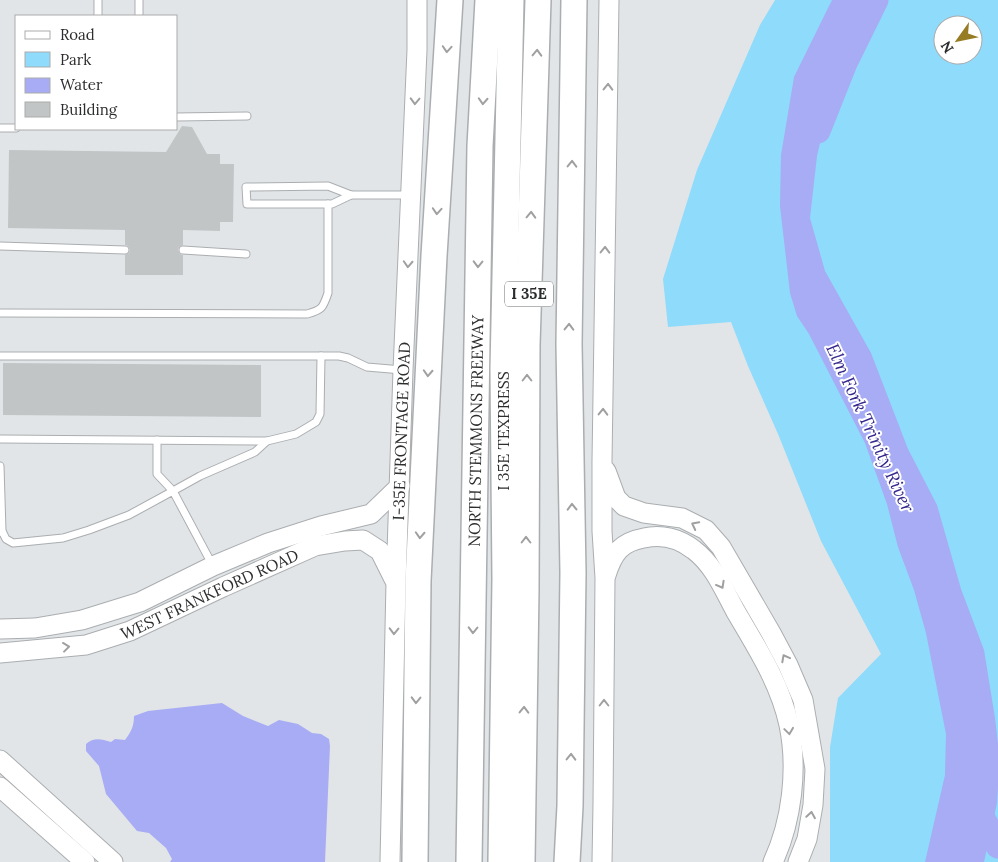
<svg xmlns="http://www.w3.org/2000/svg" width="998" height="862" font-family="Lora,serif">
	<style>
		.green { fill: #8edbfc; fill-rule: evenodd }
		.water { fill: #a7acf4 }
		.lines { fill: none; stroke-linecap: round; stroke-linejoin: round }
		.river { stroke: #a7acf4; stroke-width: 25 }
		.building { fill: #c1c5c5 }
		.service-casing { stroke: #abaeb0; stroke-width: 9 }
		.secondary-casing { stroke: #abaeb0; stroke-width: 21 }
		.motorway-casing { stroke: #abaeb0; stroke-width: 28 }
		.service { stroke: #fff; stroke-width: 7 }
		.secondary { stroke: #fff; stroke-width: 19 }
		.motorway { stroke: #fff; stroke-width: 25 }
		.oneway { stroke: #a0a0a1 }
		.labels { text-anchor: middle; stroke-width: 4; stroke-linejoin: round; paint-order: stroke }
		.shield { fill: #fff; stroke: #6b6c6d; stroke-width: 1 }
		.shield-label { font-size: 15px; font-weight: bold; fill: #2c2d2e }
		.street-label { font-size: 16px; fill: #2c2d2e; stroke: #fff }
		.water-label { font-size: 18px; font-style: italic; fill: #35288d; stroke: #fff }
	</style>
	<rect width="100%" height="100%" fill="#e1e5e7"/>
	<!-- green -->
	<path class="green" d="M775,0H998V862H830V747L838,698L881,654L821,541L778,434L748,366L731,322L668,327L663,279L697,170L760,25ZM943,25H973V55H943Z"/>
	<!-- water -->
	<g class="water">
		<polygon points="832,0 864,0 856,28 847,44 832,91 817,156 810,218 825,271 871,353 908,449 937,505 961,589 984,650 995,718 998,744 998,787 997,803 984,862 925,862 945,775 946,734 926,633 914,590 898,547 887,504 865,443 809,334 797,316 790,293 780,206 781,155 794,77"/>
		<path d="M222,703L243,716L268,726L279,720L298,724L312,733L321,734L329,739L330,746L325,862H170L172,859L166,848L149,833L137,831L106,794L99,766L86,751V744C94,737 101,739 111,742L115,739L125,740C131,732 134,726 134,716L148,711Z"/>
	</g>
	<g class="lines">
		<!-- river -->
		<g class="river">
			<polyline points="818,131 845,63 876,0"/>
			<polyline points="974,802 998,846"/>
		</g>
	</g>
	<!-- building -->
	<g class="building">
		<polygon points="182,126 192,127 207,154 220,154 220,164 234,164 233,222 220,222 220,231 183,230 183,245 179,247 178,250 180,254 183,255 183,275 125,275 125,255 129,253 130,250 128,246 125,245 125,230 8,228 9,150 166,152"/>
		<polygon points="3,363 261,365 261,417 3,415"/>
	</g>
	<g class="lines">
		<defs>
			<g id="service">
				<polyline points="98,16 98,0"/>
				<polyline points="139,16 139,0"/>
				<polyline points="176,117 247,116"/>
				<polyline points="0,128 16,128"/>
				<polygon points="328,186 351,195 332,204 247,204 246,187"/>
				<polyline points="351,195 411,195"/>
				<polyline points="0,246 125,250"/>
				<polyline points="183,250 246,254"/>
				<path d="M0,313L307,314C322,310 323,308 328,293V204"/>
				<polyline points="0,356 321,356"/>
				<polyline points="0,439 267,441"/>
				<polyline points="157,440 157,474 173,491 200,476 255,452 267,441 296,434 316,422 320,414 321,356 339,356 348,358 367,367 402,370"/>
				<polyline points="0,466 2,531"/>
				<polyline points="0,532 2,531 6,539 13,543 63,538 89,530 129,515 173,491 213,566"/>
			</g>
			<g id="secondary">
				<polyline points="606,471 616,498 624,506 644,513 682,518 706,530 721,547 771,633 788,665 803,700 815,769 813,805 807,839 798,862"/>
				<path d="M606,575C613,553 621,542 644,538C661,534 679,538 694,550C714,565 724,590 736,612C757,648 780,683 789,725C798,769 792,821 773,862"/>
				<polyline points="0,629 35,628 82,620 140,602 213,566 268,543 321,526 371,514 400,486"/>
				<path id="s1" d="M0,653L86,645L130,631L223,587L315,546L345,541L363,540L380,551L394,579"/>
				<polyline points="0,760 113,862"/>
				<polyline points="0,787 85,862"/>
				<path id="s2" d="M390,862L396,582L403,370L417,50V0"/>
				<polyline points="602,862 603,804 605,578 602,531 602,461 609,0"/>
			</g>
			<g id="motorway">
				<polyline points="415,862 418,581 434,256 450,0"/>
				<path id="s3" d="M469,862L480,146L488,0"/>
				<polyline points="501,862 505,579 503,369 511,0"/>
				<polyline points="522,862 526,589 527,345 538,0"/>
				<polyline points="567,862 570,806 573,573 569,344 574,0"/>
			</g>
		</defs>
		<!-- service casing -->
		<use href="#service" class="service-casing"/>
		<!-- secondary casing -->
		<use href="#secondary" class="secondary-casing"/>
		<!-- motorway casing -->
		<use href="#motorway" class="motorway-casing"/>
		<!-- service -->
		<use href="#service" class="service"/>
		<!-- secondary -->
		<use href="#secondary" class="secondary"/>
		<!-- motorway -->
		<use href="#motorway" class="motorway"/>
	</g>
	<!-- one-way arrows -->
	<defs><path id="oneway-chevron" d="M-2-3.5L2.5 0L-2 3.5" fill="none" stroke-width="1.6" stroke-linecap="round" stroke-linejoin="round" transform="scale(1.25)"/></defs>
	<g class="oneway">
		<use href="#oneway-chevron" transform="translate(447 49) rotate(94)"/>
		<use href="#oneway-chevron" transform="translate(537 53) rotate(-88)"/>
		<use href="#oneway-chevron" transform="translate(608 87) rotate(-89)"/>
		<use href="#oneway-chevron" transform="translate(415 101) rotate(92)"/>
		<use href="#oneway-chevron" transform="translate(483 101) rotate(93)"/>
		<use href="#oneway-chevron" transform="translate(572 164) rotate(-89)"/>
		<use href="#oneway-chevron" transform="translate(437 211) rotate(94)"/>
		<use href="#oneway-chevron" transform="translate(531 215) rotate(-88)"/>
		<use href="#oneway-chevron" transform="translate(605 250) rotate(-89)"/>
		<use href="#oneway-chevron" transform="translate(408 264) rotate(93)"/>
		<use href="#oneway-chevron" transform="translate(478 264) rotate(91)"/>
		<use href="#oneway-chevron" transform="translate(569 327) rotate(-89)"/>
		<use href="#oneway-chevron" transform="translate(428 373) rotate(93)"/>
		<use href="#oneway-chevron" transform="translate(527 378) rotate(-90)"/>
		<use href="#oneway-chevron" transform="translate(603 412) rotate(-89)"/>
		<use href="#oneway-chevron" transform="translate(572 507) rotate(-91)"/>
		<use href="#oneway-chevron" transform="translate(695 525) rotate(-153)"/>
		<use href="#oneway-chevron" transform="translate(420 535) rotate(93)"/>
		<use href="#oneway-chevron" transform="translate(526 540) rotate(-90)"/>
		<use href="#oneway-chevron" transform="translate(721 585) rotate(61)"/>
		<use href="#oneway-chevron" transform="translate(473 630) rotate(91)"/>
		<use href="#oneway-chevron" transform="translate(394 631) rotate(91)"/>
		<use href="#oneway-chevron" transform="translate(66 647) rotate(-7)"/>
		<use href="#oneway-chevron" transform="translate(785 658) rotate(-118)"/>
		<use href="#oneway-chevron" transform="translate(416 700) rotate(91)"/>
		<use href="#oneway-chevron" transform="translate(604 703) rotate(-90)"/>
		<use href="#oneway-chevron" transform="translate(524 710) rotate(-89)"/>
		<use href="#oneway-chevron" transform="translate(789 731) rotate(82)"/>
		<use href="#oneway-chevron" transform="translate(571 757) rotate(-89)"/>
		<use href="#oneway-chevron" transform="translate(811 815) rotate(-81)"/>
	</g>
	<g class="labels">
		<!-- shield labels -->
		<rect class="shield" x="505" y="281.5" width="48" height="25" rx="4"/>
		<g class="shield-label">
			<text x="529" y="299">I 35E</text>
		</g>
		<!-- street labels -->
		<g class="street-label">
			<text dy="6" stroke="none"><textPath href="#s2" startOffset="431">I-35E FRONTAGE ROAD</textPath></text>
			<text dy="6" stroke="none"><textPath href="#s3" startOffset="431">NORTH STEMMONS FREEWAY</textPath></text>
			<text transform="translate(503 431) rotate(-90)" y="6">I 35E TEXPRESS</text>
			<text dy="6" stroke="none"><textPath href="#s1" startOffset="220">WEST FRANKFORD ROAD</textPath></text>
		</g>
		<!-- water labels -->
		<g class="water-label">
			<text transform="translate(870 428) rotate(65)" y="6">Elm Fork Trinity River</text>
		</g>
	</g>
	<!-- legend -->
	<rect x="15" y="15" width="162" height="115" fill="#ffffff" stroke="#ababab"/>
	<rect x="25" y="31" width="25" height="8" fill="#ffffff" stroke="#ababab"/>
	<text x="60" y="40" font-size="15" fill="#2c2d2e">Road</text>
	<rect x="25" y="52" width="25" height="15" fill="#8edbfc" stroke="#ababab"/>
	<text x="60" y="65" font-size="15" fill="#2c2d2e">Park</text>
	<rect x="25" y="78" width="25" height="15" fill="#a7acf4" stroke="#ababab"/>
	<text x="60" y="90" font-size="15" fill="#2c2d2e">Water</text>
	<rect x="25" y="102" width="25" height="15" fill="#c1c5c5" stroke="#ababab"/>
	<text x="60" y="115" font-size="15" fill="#2c2d2e">Building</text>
	<!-- north arrow -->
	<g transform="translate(958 40) rotate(237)"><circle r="24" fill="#ffffff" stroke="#ababab"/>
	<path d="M0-4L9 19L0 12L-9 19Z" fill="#967d25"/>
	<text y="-8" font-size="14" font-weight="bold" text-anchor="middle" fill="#2c2d2e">N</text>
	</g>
</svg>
